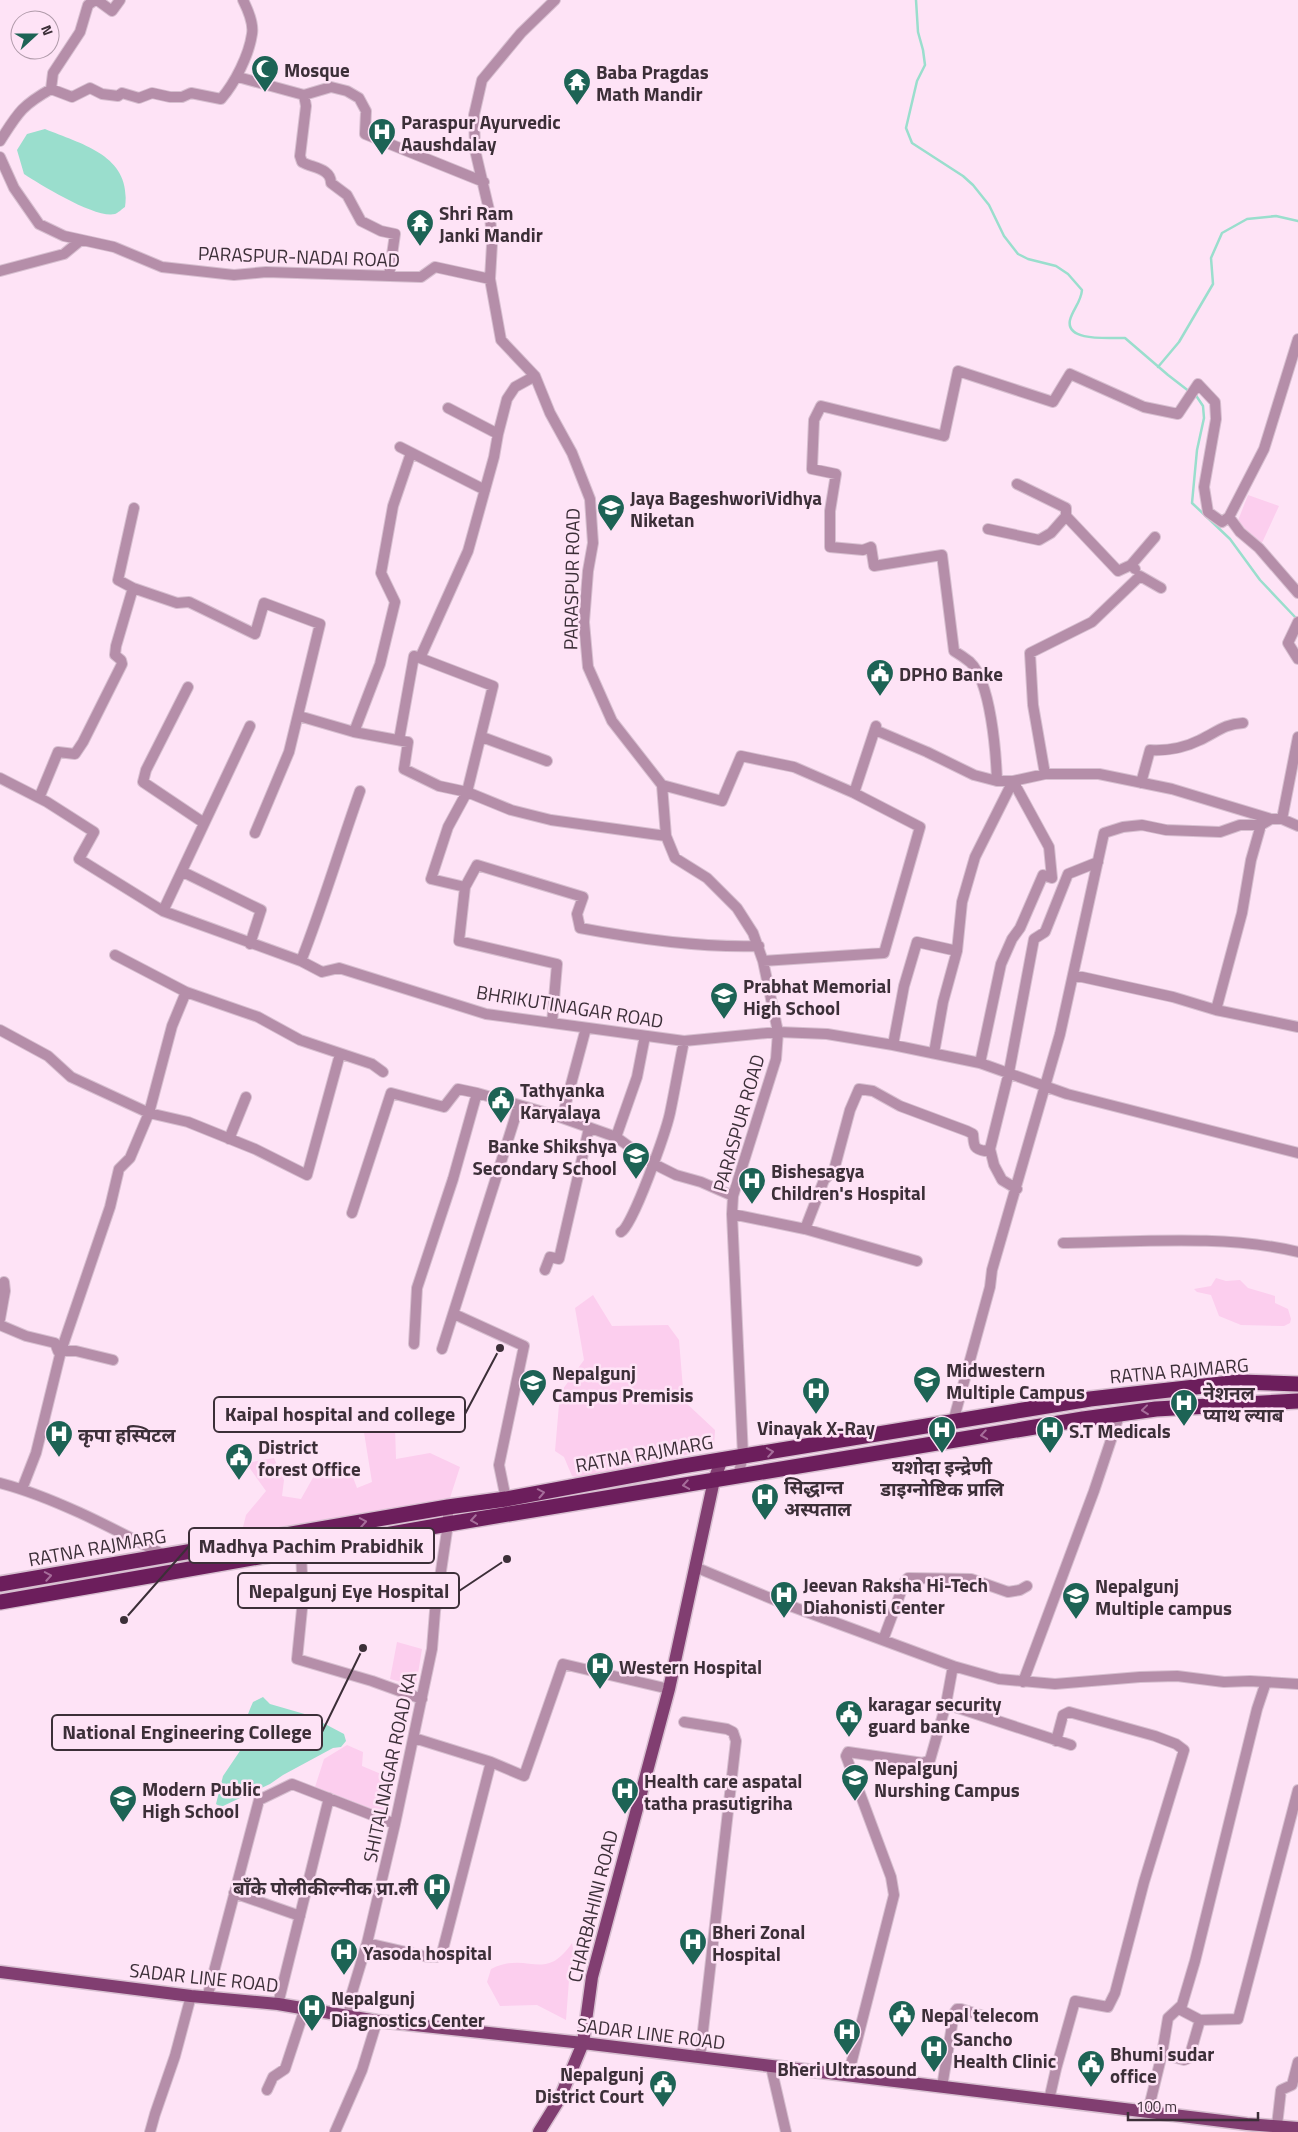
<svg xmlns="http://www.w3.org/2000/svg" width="1298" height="2132" viewBox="0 0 1298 2132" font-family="'Titillium Web','Noto Sans Devanagari',sans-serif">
	<rect width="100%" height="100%" fill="#fee3f6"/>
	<path fill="#fcceee" d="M1248,495L1279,506L1261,545L1237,523Z
		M1216,1278L1226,1281L1240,1280L1248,1288L1275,1296V1303L1288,1309L1291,1319L1290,1323L1284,1326L1241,1325L1219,1316L1211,1295L1197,1292L1194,1289L1211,1286Z
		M593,1295L612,1326L668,1325L679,1340L684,1401L715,1430L714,1448L585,1480L572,1476L564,1457L555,1451L560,1393L584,1360L575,1308Z
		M362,1420L395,1427L396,1459L430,1453L460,1467L448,1504L241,1535L246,1515L266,1491L246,1463L274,1458L284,1480L282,1496L301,1499L315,1474L351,1472L357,1488L372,1482Z
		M397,1642L422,1649L416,1686L390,1679Z
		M347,1745L363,1752L362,1766L393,1779L385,1814L315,1787L324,1759Z
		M572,1943L575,1958L570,1967L566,2020L537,2005L500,2006L487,1982L491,1969C529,1950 544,1984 572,1943Z"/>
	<path fill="#9adecd" d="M45,129C84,145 132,156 125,207C122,209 118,213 115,214C96,219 41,185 24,174L17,150L27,134Z
		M263,1697L270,1704L308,1715L344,1734L346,1741L341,1747L333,1748L283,1775L270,1784L221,1807L216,1804L223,1776L246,1742C242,1727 247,1716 253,1702Z"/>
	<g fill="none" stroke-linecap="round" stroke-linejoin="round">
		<path stroke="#9adecd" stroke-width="2.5" d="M916,0L918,32L923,50L925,65L917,81L906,128L912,143L963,176L973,185L989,205L1004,236L1018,254L1028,259L1056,266L1068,274L1082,290C1081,302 1073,309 1070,320C1065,343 1113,337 1125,338L1168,375L1190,392
			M1158,367L1179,342L1213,284L1211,258L1222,233L1247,219L1276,216L1298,221
			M1195,394L1203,406L1204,418L1197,450L1192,503L1230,539L1260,580L1295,617"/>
		<defs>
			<path id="minor" d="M97,0L112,11L120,0
				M555,0L521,33L482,80L474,115L475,150L490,214L492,244L490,279L501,340L535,376L550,413L572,453L590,499L593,543L588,571L584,622L588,667L612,721L662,785L666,836L675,858L707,878L737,908L753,933L763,961L778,1032L776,1059L733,1196L732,1214L743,1456L738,1476
				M238,77L304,95L331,87L347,91L359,98L366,111L365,134L484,182
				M51,89L53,73L80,32L88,5L95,0
				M304,95L306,106L300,156L302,162C312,168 331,168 331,183L347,195L361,221L381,231L395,234L389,276
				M0,141C18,113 21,106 51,89L72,97L90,88L102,94L118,96L122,93L139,98L152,93L170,97H182L191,93L221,99C235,83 249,55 252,34C254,23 248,10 243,0
				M0,157L14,188L39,224L64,236L114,247L162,267L234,275L266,272L421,277L435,267L490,279
				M0,271L64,254L81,240
				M1298,339L1264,449L1229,517L1240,532L1259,548L1298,593
				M448,408L498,434
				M400,447L485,490
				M411,453L393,506L381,573L395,602L380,664L354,732L408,742L404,769L439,786L467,792L493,686L420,658L468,551L494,457L498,434L507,399L515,387L535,376
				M1017,484L1066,508V516
				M988,529L1039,540L1051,533L1066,516L1118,571L1131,565
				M1135,569L1131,565L1155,537
				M133,588L177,603L189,602L255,634L264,603L320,624L289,752L255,833
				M1298,622L1288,643L1298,659
				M188,687L146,770L143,782L204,823
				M299,716L354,732
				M875,730L927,752L974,775L997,781H1013L1045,774H1099L1172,789L1271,819H1282L1298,826
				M482,737L547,761
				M399,740L414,656L420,658
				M1045,774L1033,705L1030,653L1092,622L1140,576L1161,588
				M0,778L47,802L94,832L79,859L163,911L301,961L322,972L339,968L486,1014L684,1041L778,1032L827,1034L893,1045L980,1063L1067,1094L1298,1153
				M997,781C996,753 991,682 970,662C965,658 959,654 954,651L942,555L874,566L871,547L863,550L830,547V511L836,474L812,469L814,420L821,406L944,436L958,371L1053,402L1070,374L1144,407L1178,414L1198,384L1215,402L1216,419L1204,487L1208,512L1222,522L1229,517
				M1141,783L1150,750C1168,751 1184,748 1200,740C1217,732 1224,724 1243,723
				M662,785L722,801L741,756L794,767L854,793
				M39,798L58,752L75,754L83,742L122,664L121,660L115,655L116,646L133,588L118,580L134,508
				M1282,819L1298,737
				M1261,825L1251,860L1242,913L1216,1010L1298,1027
				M666,836L551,820L511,810L467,792L448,827L431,879L465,887L477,865L583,897L577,914L580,928C638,939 699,948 759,946
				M183,872L261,910L250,944
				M465,887L459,941L557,964L552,1023
				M163,911L250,726
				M115,955L186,992
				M301,961C323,905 340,847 360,791
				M763,961L884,953L920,827L854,793L876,726
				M1073,975L1173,997L1216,1010
				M0,1030L48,1056L71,1077L149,1113L188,1122L255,1149L307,1175L340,1054
				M893,1045L904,986L917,942L957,951
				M934,1053L943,1002L957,951L962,902L975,857L1013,781L1049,847L1052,878L1043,875L1020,928L1012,939L1001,964L980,1063
				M562,1118L586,1028
				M616,1137L637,1077L645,1036
				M229,1139L246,1097
				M1017,1189L1002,1180L994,1165L990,1149L1009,1072L1034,939L1045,932L1068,874L1098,862
				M352,1213L391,1093L444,1107L458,1089L477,1093
				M732,1214L805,1229L917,1261
				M805,1229L824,1180L834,1170L850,1110L859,1089L873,1091L900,1106L967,1131L973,1134C974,1145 973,1149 985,1151L990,1149
				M621,1232C633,1226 666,1131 670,1113C675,1089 679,1065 684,1041
				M1063,1243C1138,1242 1225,1234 1298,1252
				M545,1270L550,1257L559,1259L589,1128
				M454,1314L524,1346L499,1465L506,1499
				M0,1319L5,1291L4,1282
				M0,1325L26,1336L55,1343L58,1351H76L113,1360
				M414,1344L417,1288L453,1179L477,1093L554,1115L616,1137L652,1163L676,1175L701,1182L733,1196
				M442,1349L519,1105
				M953,1422L990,1287L992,1270L1060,1034L1104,833L1123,827L1142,825L1166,830L1220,832L1240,825H1261L1271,819
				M0,1483C54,1497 114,1529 164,1555
				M22,1489L36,1453L61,1351L110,1207L119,1169L130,1158L149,1113L172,1026L186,992L258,1017L300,1040L372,1064L383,1072
				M301,1551L303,1599L297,1659L372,1681L422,1699
				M695,1567L777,1601L953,1666L946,1704L930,1760L923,1763L848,1752L846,1756L891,1877L894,1895L848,2076
				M883,1640L905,1581L908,1578L971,1579L1008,1592L1020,1590L1027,1586
				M953,1666L999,1679L1055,1684L1140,1677L1177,1676L1224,1682L1250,1681L1298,1684
				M1023,1682L1094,1491L1120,1413
				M946,1704L1071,1745
				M684,1722L727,1729L733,1732L736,1741L700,2057
				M491,1762L524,1776L563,1664L669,1689
				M234,1893L300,1916
				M367,1943L428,1957H436L442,1953L491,1762L414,1738
				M207,1998L259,1800L292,1784L395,1824
				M278,2004L329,1798
				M1179,2009L1200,2020
				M349,2015L351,1996L367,1943L395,1824L432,1649L435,1611L448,1524V1507
				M1162,2054L1184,2060L1189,2058L1200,2020L1238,2019L1298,1790
				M771,2067L786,2132
				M942,2087L954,2013L957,2009H961L983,2016
				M267,2090L273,2077L285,2069L305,2008
				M1049,2100L1056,2069L1075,2001L1108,2007L1115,1993L1144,1882L1184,1750L1176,1744L1155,1736L1069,1712L1063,1715L1056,1741
				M1148,2111L1162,2054L1168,2018L1182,2005L1195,1961L1257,1709L1266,1682
				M1277,2125L1281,2090L1292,2085L1298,2062
				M150,2132L155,2114L175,2056L191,1996
				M335,2132L362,2070L377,2021"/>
			<path id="major" d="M0,1972L191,1996L278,2004L377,2021L583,2043L1247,2124L1298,2128
				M539,2132L560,2098L583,2043L592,1977L669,1689L714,1480L722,1459"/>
			<path id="highway" d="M0,1584L448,1507L506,1499L683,1466L1090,1399L1239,1382L1298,1384
				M0,1602L448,1524L1083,1419L1156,1409L1298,1401"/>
		</defs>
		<use href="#minor" stroke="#d7bfd0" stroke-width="12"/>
		<use href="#major" stroke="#d7bfd0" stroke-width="15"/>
		<use href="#highway" stroke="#d7bfd0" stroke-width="18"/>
		<use href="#minor" stroke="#b58ea9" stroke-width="10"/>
		<use href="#major" stroke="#813e71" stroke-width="12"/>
		<use href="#highway" stroke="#6c1e5c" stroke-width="15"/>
	</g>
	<defs><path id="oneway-chevron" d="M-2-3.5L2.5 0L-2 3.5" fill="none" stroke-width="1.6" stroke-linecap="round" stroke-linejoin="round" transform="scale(1.25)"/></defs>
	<g stroke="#a66d9a">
		<use href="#oneway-chevron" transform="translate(1145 1410) rotate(174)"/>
		<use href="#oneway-chevron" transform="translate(984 1435) rotate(171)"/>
		<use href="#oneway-chevron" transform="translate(770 1452) rotate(-9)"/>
		<use href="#oneway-chevron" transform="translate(686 1485) rotate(171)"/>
		<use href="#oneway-chevron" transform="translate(541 1493) rotate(-11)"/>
		<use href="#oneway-chevron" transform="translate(474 1520) rotate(171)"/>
		<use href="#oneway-chevron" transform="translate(363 1522) rotate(-10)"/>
		<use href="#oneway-chevron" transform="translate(48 1576) rotate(-10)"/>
	</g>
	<defs>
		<symbol id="mosque-pin" viewBox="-11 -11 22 30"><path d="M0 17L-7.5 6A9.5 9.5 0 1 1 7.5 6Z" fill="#1d6355" stroke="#fee3f6"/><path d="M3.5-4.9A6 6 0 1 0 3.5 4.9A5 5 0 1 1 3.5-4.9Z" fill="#fff"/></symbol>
		<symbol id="temple-pin" viewBox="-11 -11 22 30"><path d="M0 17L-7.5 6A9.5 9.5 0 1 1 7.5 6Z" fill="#1d6355" stroke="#fee3f6"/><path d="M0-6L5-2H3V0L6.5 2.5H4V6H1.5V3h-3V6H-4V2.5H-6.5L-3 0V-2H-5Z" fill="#fff"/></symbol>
		<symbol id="hospital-pin" viewBox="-11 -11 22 30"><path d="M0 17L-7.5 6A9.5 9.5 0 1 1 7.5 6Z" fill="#1d6355" stroke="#fee3f6"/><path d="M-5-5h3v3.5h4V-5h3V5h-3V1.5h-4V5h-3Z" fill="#fff"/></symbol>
		<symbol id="school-pin" viewBox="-11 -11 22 30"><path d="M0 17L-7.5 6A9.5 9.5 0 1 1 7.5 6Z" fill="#1d6355" stroke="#fee3f6"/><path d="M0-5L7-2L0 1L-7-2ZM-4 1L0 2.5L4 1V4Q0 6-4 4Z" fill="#fff"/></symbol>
		<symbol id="civic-pin" viewBox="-11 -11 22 30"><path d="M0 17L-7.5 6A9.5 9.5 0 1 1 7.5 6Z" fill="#1d6355" stroke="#fee3f6"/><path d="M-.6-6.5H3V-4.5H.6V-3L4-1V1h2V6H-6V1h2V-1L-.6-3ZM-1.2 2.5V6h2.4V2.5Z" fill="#fff"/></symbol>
		<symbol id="university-pin" viewBox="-11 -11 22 30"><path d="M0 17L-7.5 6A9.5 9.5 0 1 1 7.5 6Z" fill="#1d6355" stroke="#fee3f6"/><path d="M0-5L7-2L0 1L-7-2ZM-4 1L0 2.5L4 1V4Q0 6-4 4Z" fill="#fff"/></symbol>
	</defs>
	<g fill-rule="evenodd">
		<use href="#mosque-pin" x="249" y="53" width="32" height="43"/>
		<use href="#temple-pin" x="561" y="66" width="32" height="43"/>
		<use href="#hospital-pin" x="366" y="116" width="32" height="43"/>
		<use href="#temple-pin" x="404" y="207" width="32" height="43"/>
		<use href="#school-pin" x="595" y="492" width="32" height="43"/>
		<use href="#civic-pin" x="864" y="657" width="32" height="43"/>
		<use href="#school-pin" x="708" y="980" width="32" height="43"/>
		<use href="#civic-pin" x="485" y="1084" width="32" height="43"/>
		<use href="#school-pin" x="620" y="1140" width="32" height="43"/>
		<use href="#hospital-pin" x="736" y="1165" width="32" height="43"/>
		<use href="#university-pin" x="911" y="1364" width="32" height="43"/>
		<use href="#university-pin" x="517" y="1367" width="32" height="43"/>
		<use href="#hospital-pin" x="800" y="1375" width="32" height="43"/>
		<use href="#hospital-pin" x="1168" y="1387" width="32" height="43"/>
		<use href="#hospital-pin" x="926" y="1414" width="32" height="43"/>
		<use href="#hospital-pin" x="1034" y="1414" width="32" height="43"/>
		<use href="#hospital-pin" x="43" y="1418" width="32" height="43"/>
		<use href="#civic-pin" x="223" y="1441" width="32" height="43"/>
		<use href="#hospital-pin" x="749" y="1481" width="32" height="43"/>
		<use href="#hospital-pin" x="768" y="1579" width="32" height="43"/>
		<use href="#university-pin" x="1060" y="1580" width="32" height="43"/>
		<use href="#hospital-pin" x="584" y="1650" width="32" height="43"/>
		<use href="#civic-pin" x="833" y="1698" width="32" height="43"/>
		<use href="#university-pin" x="839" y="1762" width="32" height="43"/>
		<use href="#hospital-pin" x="609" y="1775" width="32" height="43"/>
		<use href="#school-pin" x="107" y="1783" width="32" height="43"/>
		<use href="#hospital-pin" x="421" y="1871" width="32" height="43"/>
		<use href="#hospital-pin" x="677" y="1926" width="32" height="43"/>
		<use href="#hospital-pin" x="328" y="1936" width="32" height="43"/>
		<use href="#hospital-pin" x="296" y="1992" width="32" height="43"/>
		<use href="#civic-pin" x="886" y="1998" width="32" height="43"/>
		<use href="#hospital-pin" x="831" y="2016" width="32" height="43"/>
		<use href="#hospital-pin" x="918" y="2033" width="32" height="43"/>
		<use href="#civic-pin" x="1075" y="2048" width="32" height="43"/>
		<use href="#civic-pin" x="647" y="2068" width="32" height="43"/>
	</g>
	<g text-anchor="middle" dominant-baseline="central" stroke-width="5" stroke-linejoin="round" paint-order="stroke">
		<g font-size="19" font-weight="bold" fill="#3c2f38" stroke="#fee3f6" text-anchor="start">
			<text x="284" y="69">Mosque</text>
			<text x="596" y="71">Baba Pragdas<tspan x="596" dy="22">Math Mandir</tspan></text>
			<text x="401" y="121">Paraspur Ayurvedic<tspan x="401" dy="22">Aaushdalay</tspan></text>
			<text x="439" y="212">Shri Ram<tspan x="439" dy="22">Janki Mandir</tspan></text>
			<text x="630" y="497">Jaya BageshworiVidhya<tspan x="630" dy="22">Niketan</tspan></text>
			<text x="899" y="673">DPHO Banke</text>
			<text x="743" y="985">Prabhat Memorial<tspan x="743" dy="22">High School</tspan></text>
			<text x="520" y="1089">Tathyanka<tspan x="520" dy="22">Karyalaya</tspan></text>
			<text x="617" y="1145" text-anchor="end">Banke Shikshya<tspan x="617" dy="22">Secondary School</tspan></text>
			<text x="771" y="1170">Bishesagya<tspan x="771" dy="22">Children's Hospital</tspan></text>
			<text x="946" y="1369">Midwestern<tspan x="946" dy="22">Multiple Campus</tspan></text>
			<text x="552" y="1372">Nepalgunj<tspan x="552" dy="22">Campus Premisis</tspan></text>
			<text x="1203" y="1392">नेशनल<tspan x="1203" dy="22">प्याथ ल्याब</tspan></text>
			<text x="816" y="1427" text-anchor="middle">Vinayak X-Ray</text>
			<text x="1069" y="1430">S.T Medicals</text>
			<text x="78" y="1434">कृपा हस्पिटल</text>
			<text x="258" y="1446">District<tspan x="258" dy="22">forest Office</tspan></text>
			<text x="942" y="1466" text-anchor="middle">यशोदा इन्द्रेणी<tspan x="942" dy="22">डाइग्नोष्टिक प्रालि</tspan></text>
			<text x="784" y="1486">सिद्धान्त<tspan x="784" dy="22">अस्पताल</tspan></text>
			<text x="803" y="1584">Jeevan Raksha Hi-Tech<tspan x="803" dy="22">Diahonisti Center</tspan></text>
			<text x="1095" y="1585">Nepalgunj<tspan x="1095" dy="22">Multiple campus</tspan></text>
			<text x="619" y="1666">Western Hospital</text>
			<text x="868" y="1703">karagar security<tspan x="868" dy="22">guard banke</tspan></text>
			<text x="874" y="1767">Nepalgunj<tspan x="874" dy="22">Nurshing Campus</tspan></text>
			<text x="644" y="1780">Health care aspatal<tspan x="644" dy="22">tatha prasutigriha</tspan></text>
			<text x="142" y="1788">Modern Public<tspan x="142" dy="22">High School</tspan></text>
			<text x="418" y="1887" text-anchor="end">बाँके पोलीकील्नीक प्रा.ली</text>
			<text x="712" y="1931">Bheri Zonal<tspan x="712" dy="22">Hospital</tspan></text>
			<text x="363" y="1952">Yasoda hospital</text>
			<text x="331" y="1997">Nepalgunj<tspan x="331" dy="22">Diagnostics Center</tspan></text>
			<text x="921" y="2014">Nepal telecom</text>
			<text x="953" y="2038">Sancho<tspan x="953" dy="22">Health Clinic</tspan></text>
			<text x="1110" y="2053">Bhumi sudar<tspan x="1110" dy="22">office</tspan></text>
			<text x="847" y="2068" text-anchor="middle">Bheri Ultrasound</text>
			<text x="644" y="2073" text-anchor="end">Nepalgunj<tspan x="644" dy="22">District Court</tspan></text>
		</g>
		<g font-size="19" fill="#3c2f38" stroke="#fee3f6">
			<text transform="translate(299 256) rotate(2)">PARASPUR-NADAI ROAD</text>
			<text transform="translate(571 579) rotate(-89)">PARASPUR ROAD</text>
			<text transform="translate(570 1006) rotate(9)">BHRIKUTINAGAR ROAD</text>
			<text transform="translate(738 1123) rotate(-74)">PARASPUR ROAD</text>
			<text transform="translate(1179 1370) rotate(-5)">RATNA RAJMARG</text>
			<text transform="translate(644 1453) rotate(-10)">RATNA RAJMARG</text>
			<text transform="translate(97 1547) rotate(-10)">RATNA RAJMARG</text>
			<text transform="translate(389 1767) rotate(-78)">SHITALNAGAR ROAD KA</text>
			<text transform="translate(592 1906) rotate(-76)">CHARBAHINI ROAD</text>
			<text transform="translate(204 1977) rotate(6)">SADAR LINE ROAD</text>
			<text transform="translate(651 2033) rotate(7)">SADAR LINE ROAD</text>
		</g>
	</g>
	<path fill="none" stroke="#3c2f38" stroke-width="2" d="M500 1348L465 1414M124 1620L189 1546M507 1559L459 1591M363 1648L322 1732"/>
	<g fill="#3c2f38" stroke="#fee3f6" stroke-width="2">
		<circle cx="500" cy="1348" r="5"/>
		<circle cx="124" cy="1620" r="5"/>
		<circle cx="507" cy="1559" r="5"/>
		<circle cx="363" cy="1648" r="5"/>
	</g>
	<g fill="#fee3f6" stroke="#3c2f38" stroke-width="2">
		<rect x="214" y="1397" width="251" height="35" rx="5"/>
		<rect x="189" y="1528" width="245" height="35" rx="5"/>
		<rect x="238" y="1573" width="221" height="35" rx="5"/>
		<rect x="52" y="1715" width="270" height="35" rx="5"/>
	</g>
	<g font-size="20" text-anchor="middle" font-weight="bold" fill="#3c2f38">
		<text x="340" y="1421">Kaipal hospital and college</text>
		<text x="311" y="1553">Madhya Pachim Prabidhik</text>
		<text x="349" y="1598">Nepalgunj Eye Hospital</text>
		<text x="187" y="1739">National Engineering College</text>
	</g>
	<g transform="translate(35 35) rotate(69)"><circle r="24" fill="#fee3f6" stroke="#b09baa"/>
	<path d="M0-4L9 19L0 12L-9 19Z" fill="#1d6355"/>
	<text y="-8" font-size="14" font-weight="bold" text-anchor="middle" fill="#3c2f38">N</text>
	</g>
	<path d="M1128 2112v8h130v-8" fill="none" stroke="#3c2f38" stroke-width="2.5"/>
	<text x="1136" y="2112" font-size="15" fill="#3c2f38" stroke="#fee3f6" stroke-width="4" paint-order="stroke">100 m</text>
</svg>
